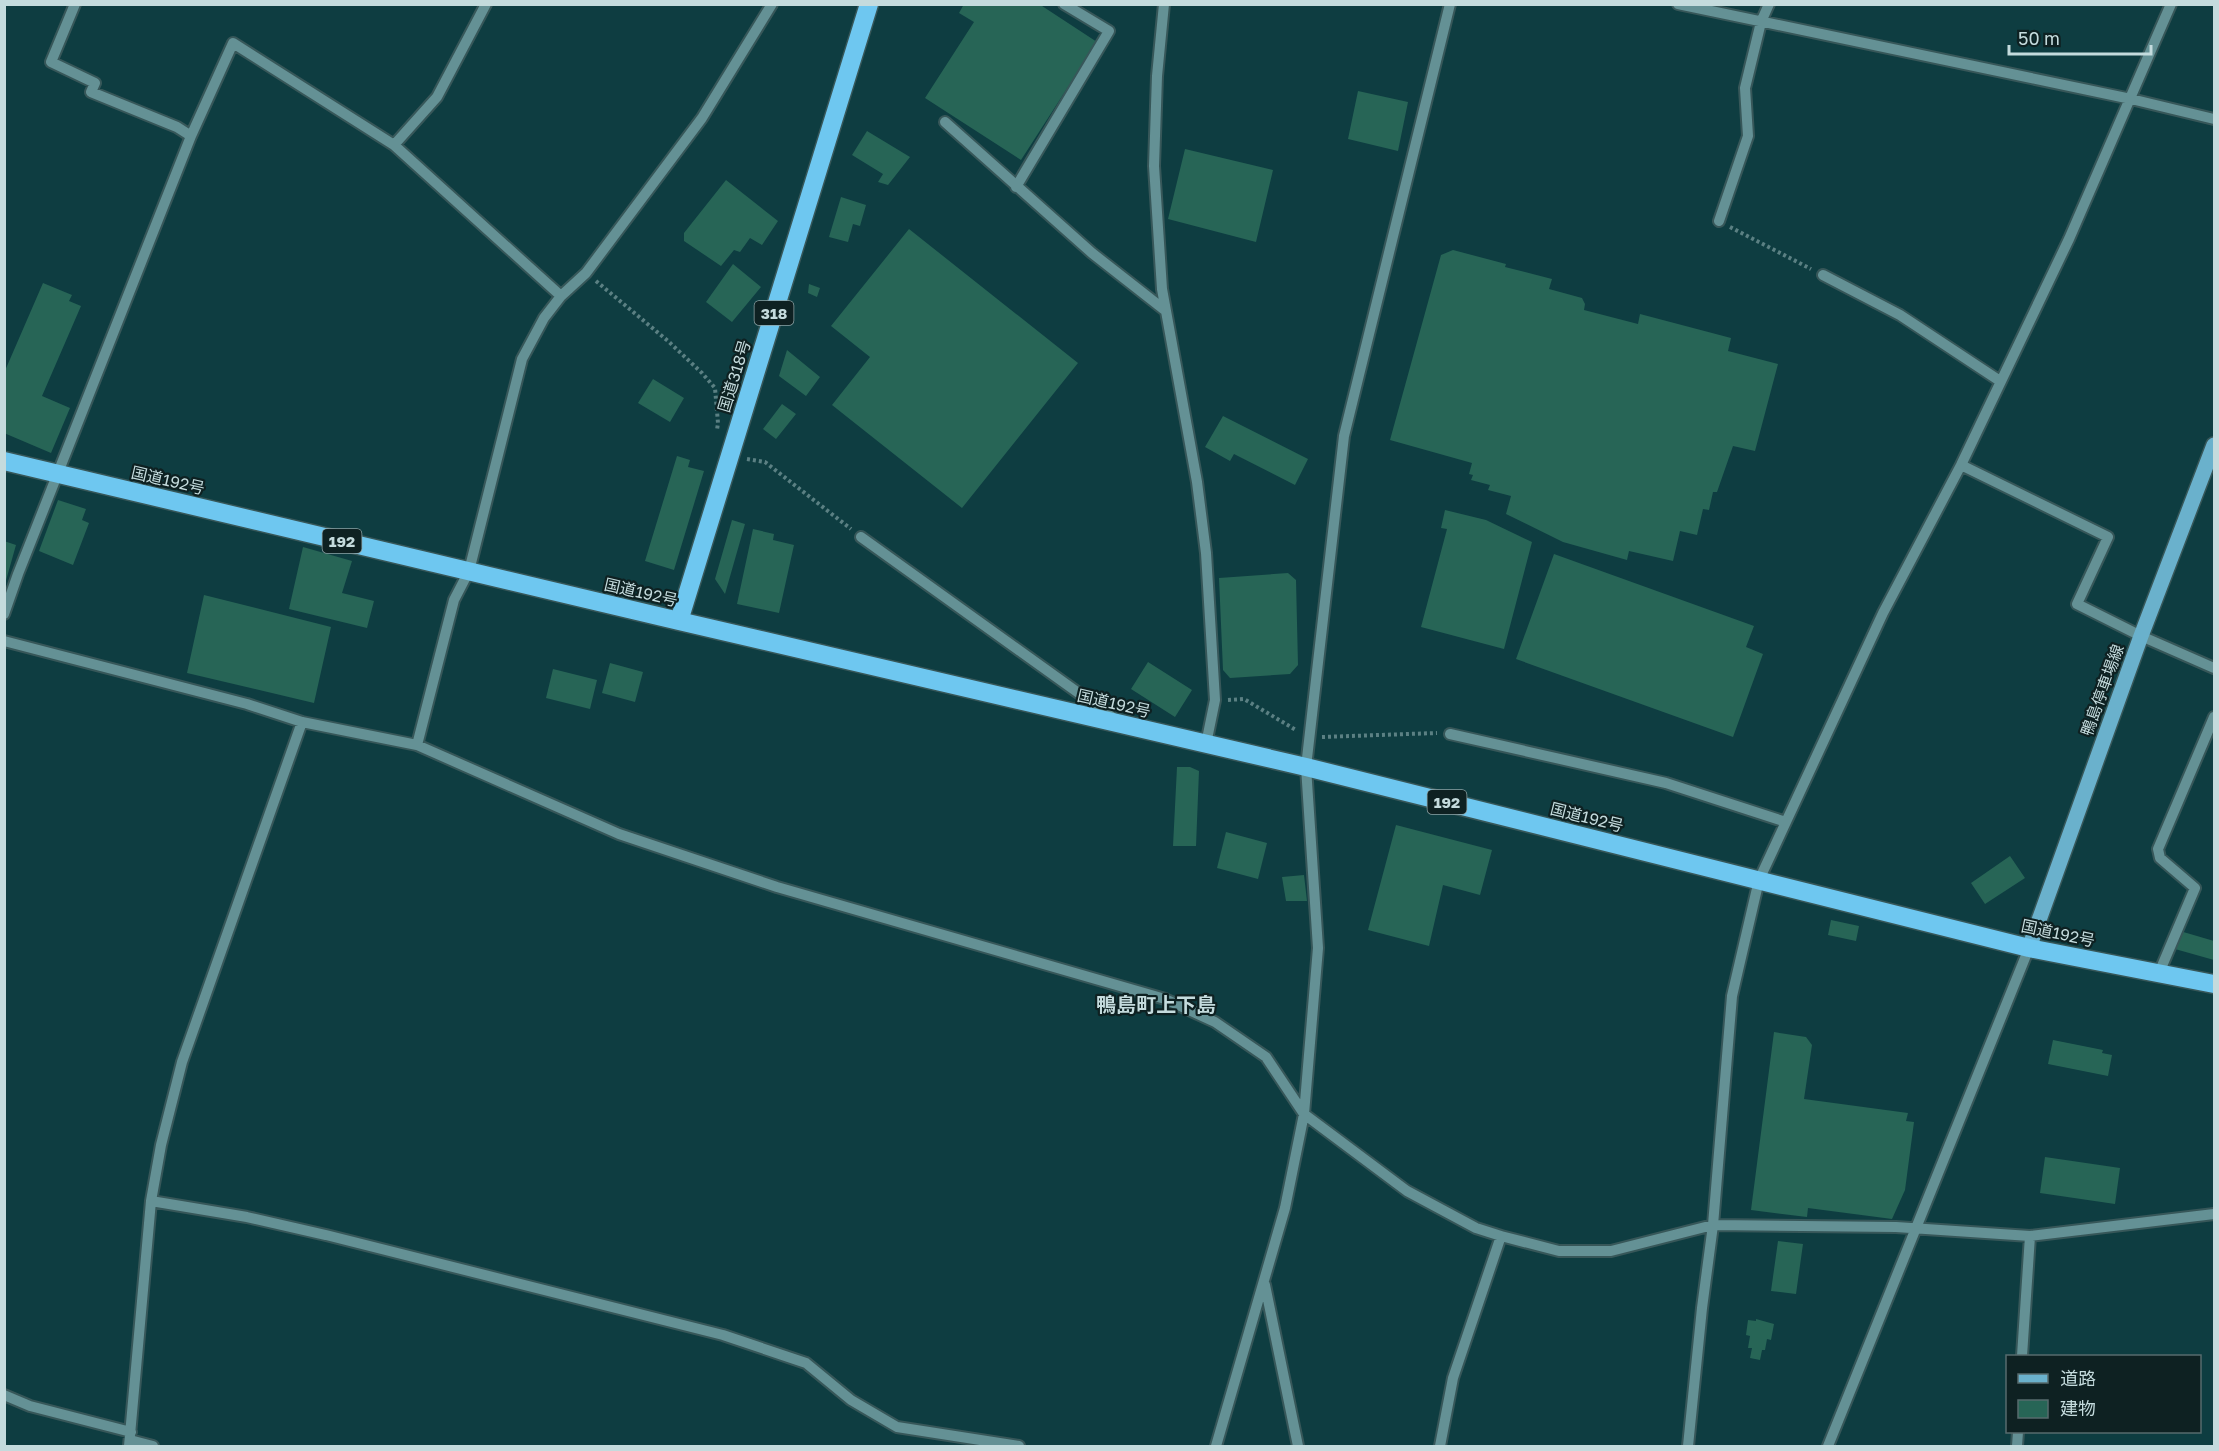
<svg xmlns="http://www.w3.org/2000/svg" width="2219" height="1451" viewBox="0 0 2219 1451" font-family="'Golos Text','Noto Sans JP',sans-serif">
	<rect width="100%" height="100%" fill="#0e3d41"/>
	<path fill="#276556" d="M964,4H1039L1097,42L1021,160L925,98L974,22L959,13Z
		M1358,91L1408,102L1398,151L1348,139Z
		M867,131L910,157L888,185L878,182L883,174L852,155Z
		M1185,149L1273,170L1256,242L1168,219Z
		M726,180L778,221L762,245L750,238L740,252L734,250L721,266L684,241V233Z
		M841,197L866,205L860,226L853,224L848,242L829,237Z
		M909,229L1078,363L962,508L832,405L870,357L831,326Z
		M1453,250L1506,264L1505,267L1552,279L1549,289L1582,298L1585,304L1584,310L1638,324L1640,314L1731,338L1728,351L1778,364L1755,451L1733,446L1717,492H1713L1709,510L1703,509L1697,535L1680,531L1673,561L1629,551L1627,560L1563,542L1506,514L1511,496L1488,490L1490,485L1471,480L1473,475L1469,474L1472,463L1390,440L1441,255Z
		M733,264L761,287L732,322L706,302Z
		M43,283L72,295L69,301L81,306L42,396L70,408L51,453L4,433V373Z
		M809,284L820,288L817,297L808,293Z
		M787,350L820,377L806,396L779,376Z
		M653,379L684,398L670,422L638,403Z
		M782,404L796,414L776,439L763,429Z
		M1223,416L1308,459L1295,485L1234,454L1230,461L1205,447Z
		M677,456L690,460L688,467L704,471L674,570L645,561Z
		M58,500L86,509L82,520L89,523L73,565L39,551Z
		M1445,510L1486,520L1532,542L1504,649L1421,627L1447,529L1441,528Z
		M732,520L745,524L725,594L715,579Z
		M753,529L774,534L773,540L794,545L779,613L737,604Z
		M4,541L16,545L5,584H4Z
		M303,547L352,561L342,593L374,601L367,628L289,609Z
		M1554,554L1754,626L1746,647L1763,654L1733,737L1516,659Z
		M1288,573L1296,580L1298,665L1290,674L1230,678L1223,670L1219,578Z
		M204,595L331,627L314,703L187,673Z
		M1148,662L1192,690L1175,717L1131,689Z
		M610,663L643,672L635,702L602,693Z
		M553,669L597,680L590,709L546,698Z
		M1177,767H1190L1199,771L1196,846H1173Z
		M1396,825L1492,850L1480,895L1443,885L1429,946L1368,930Z
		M1226,832L1267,843L1258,879L1217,868Z
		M2010,856L2025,878L1985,904L1971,883Z
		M1304,875L1307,901H1286L1282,877Z
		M1831,920L1859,926L1856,941L1828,935Z
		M2180,931L2214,941V960L2175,949Z
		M1774,1032L1806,1037L1812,1045L1804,1099L1908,1113L1906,1121L1914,1122L1905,1190L1892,1219L1808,1208L1807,1217L1751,1210Z
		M2053,1040L2103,1050L2102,1053L2112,1055L2108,1076L2048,1064Z
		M2045,1157L2120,1168L2115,1204L2040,1193Z
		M1778,1241L1803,1244L1796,1294L1771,1291Z
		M1756,1319L1774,1324L1771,1340L1767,1339L1765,1350H1762L1760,1360L1750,1358L1752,1348H1748L1750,1336L1746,1335L1748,1320L1756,1321Z"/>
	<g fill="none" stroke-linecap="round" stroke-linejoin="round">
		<defs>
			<path id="minor" d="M75,4L51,62L95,83L91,92L177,127L191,136
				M1164,4L1157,76L1154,166L1162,289L1197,482L1206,553L1215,700L1206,744
				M1678,4L2131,99L2214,119
				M945,122L1092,253L1166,311
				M394,145L437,97L486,4
				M1016,187L1109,31L1064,4
				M1719,221L1748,136L1745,88L1761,22L1769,4
				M1823,275L1900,315L2000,381
				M1961,465L2108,537L2077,604L2141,636L2214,668
				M861,537L1112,717
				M4,614L18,574L191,136L233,43L394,145L561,296
				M4,641L247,704L302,722L417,745L619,834L777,887L1165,999L1215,1022L1266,1057L1304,1114L1407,1191L1476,1228L1501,1236L1559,1251H1611L1713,1225L1896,1227L2030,1236L2214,1214
				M1450,734L1666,783L1786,822
				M417,745L454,600L469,571L522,359L544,318L561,296L586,273L702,118L772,4
				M2159,973L2195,888L2160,858L2158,849L2214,717
				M151,1201L247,1217L326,1235L723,1335L806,1363L851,1400L897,1427L1019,1446
				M1265,1285L1298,1446
				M2022,1356L2030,1236
				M4,1395L30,1406L131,1432
				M130,1440L153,1446
				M129,1446L151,1201L161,1145L182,1062L302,722
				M1216,1446L1285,1208L1304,1114L1318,948L1306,767L1344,436L1450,4
				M1440,1446L1453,1378L1501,1236
				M1688,1446L1702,1308L1713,1225L1732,996L1759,880L1883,613L1961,465L2069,239L2171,4
				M1828,1446L2029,948
				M2017,1446L2018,1432"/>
			<path id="major" d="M2029,948L2141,636L2214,445"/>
			<path id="highway" d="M4,461L679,621L1306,767L2029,948L2214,984
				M679,621L869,4"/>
		</defs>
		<use href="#minor" stroke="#375759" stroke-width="14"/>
		<use href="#major" stroke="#375759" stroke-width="18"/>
		<use href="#highway" stroke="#375759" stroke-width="21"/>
		<path stroke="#5b8083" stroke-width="4" stroke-dasharray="3 3" stroke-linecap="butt" d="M1730,227L1811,269
			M596,281L668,341L702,373L715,388L718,423L717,430
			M747,459L765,462L851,529
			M1228,700L1244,699L1296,730
			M1322,737L1437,733"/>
		<use href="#minor" stroke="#649195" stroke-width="10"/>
		<use href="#major" stroke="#6ab1cc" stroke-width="15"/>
		<use href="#highway" stroke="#6ec7f0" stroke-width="18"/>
	</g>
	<g text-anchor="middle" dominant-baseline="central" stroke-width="4.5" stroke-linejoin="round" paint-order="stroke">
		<g fill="#0e2122" stroke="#8da3a5" stroke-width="1.5">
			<rect x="754.5" y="301" width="39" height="24" rx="4.5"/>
			<rect x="322.5" y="529" width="39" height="24" rx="4.5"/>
			<rect x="1427.5" y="790" width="39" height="24" rx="4.5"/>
		</g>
		<g font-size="15" font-weight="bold" fill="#c4dbdd">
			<text x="774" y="313">318</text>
			<text x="342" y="541">192</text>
			<text x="1447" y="802">192</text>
		</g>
		<g font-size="16" fill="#c4dbdd" stroke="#0e2122">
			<text transform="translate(734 376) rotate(-73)">国道318号</text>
			<text transform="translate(168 480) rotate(13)">国道192号</text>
			<text transform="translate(641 592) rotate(13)">国道192号</text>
			<text transform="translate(2102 690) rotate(-70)">鴨島停車場線</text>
			<text transform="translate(1114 703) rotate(13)">国道192号</text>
			<text transform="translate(1587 817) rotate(14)">国道192号</text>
			<text transform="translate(2058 933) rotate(12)">国道192号</text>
		</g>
		<g font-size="20" font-weight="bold" fill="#c4dbdd" stroke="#0e2122">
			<text x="1156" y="1004">鴨島町上下島</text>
		</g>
	</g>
	<rect width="2219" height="1451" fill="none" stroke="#c4dbdd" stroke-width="12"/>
	<rect x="2006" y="1355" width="195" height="78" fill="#0e2122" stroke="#576b6d" stroke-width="1.5"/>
	<rect x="2018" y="1374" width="30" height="9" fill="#6ab1cc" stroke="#576b6d" stroke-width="1.5"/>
	<text x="2060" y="1385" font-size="18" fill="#c4dbdd">道路</text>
	<rect x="2018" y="1400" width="30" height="18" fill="#276556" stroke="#576b6d" stroke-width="1.5"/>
	<text x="2060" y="1415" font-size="18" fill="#c4dbdd">建物</text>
	<path d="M2009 45v9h142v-9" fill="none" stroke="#c4dbdd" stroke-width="3"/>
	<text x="2018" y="45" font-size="18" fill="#c4dbdd" stroke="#0e2122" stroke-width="4.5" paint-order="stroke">50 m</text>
</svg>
